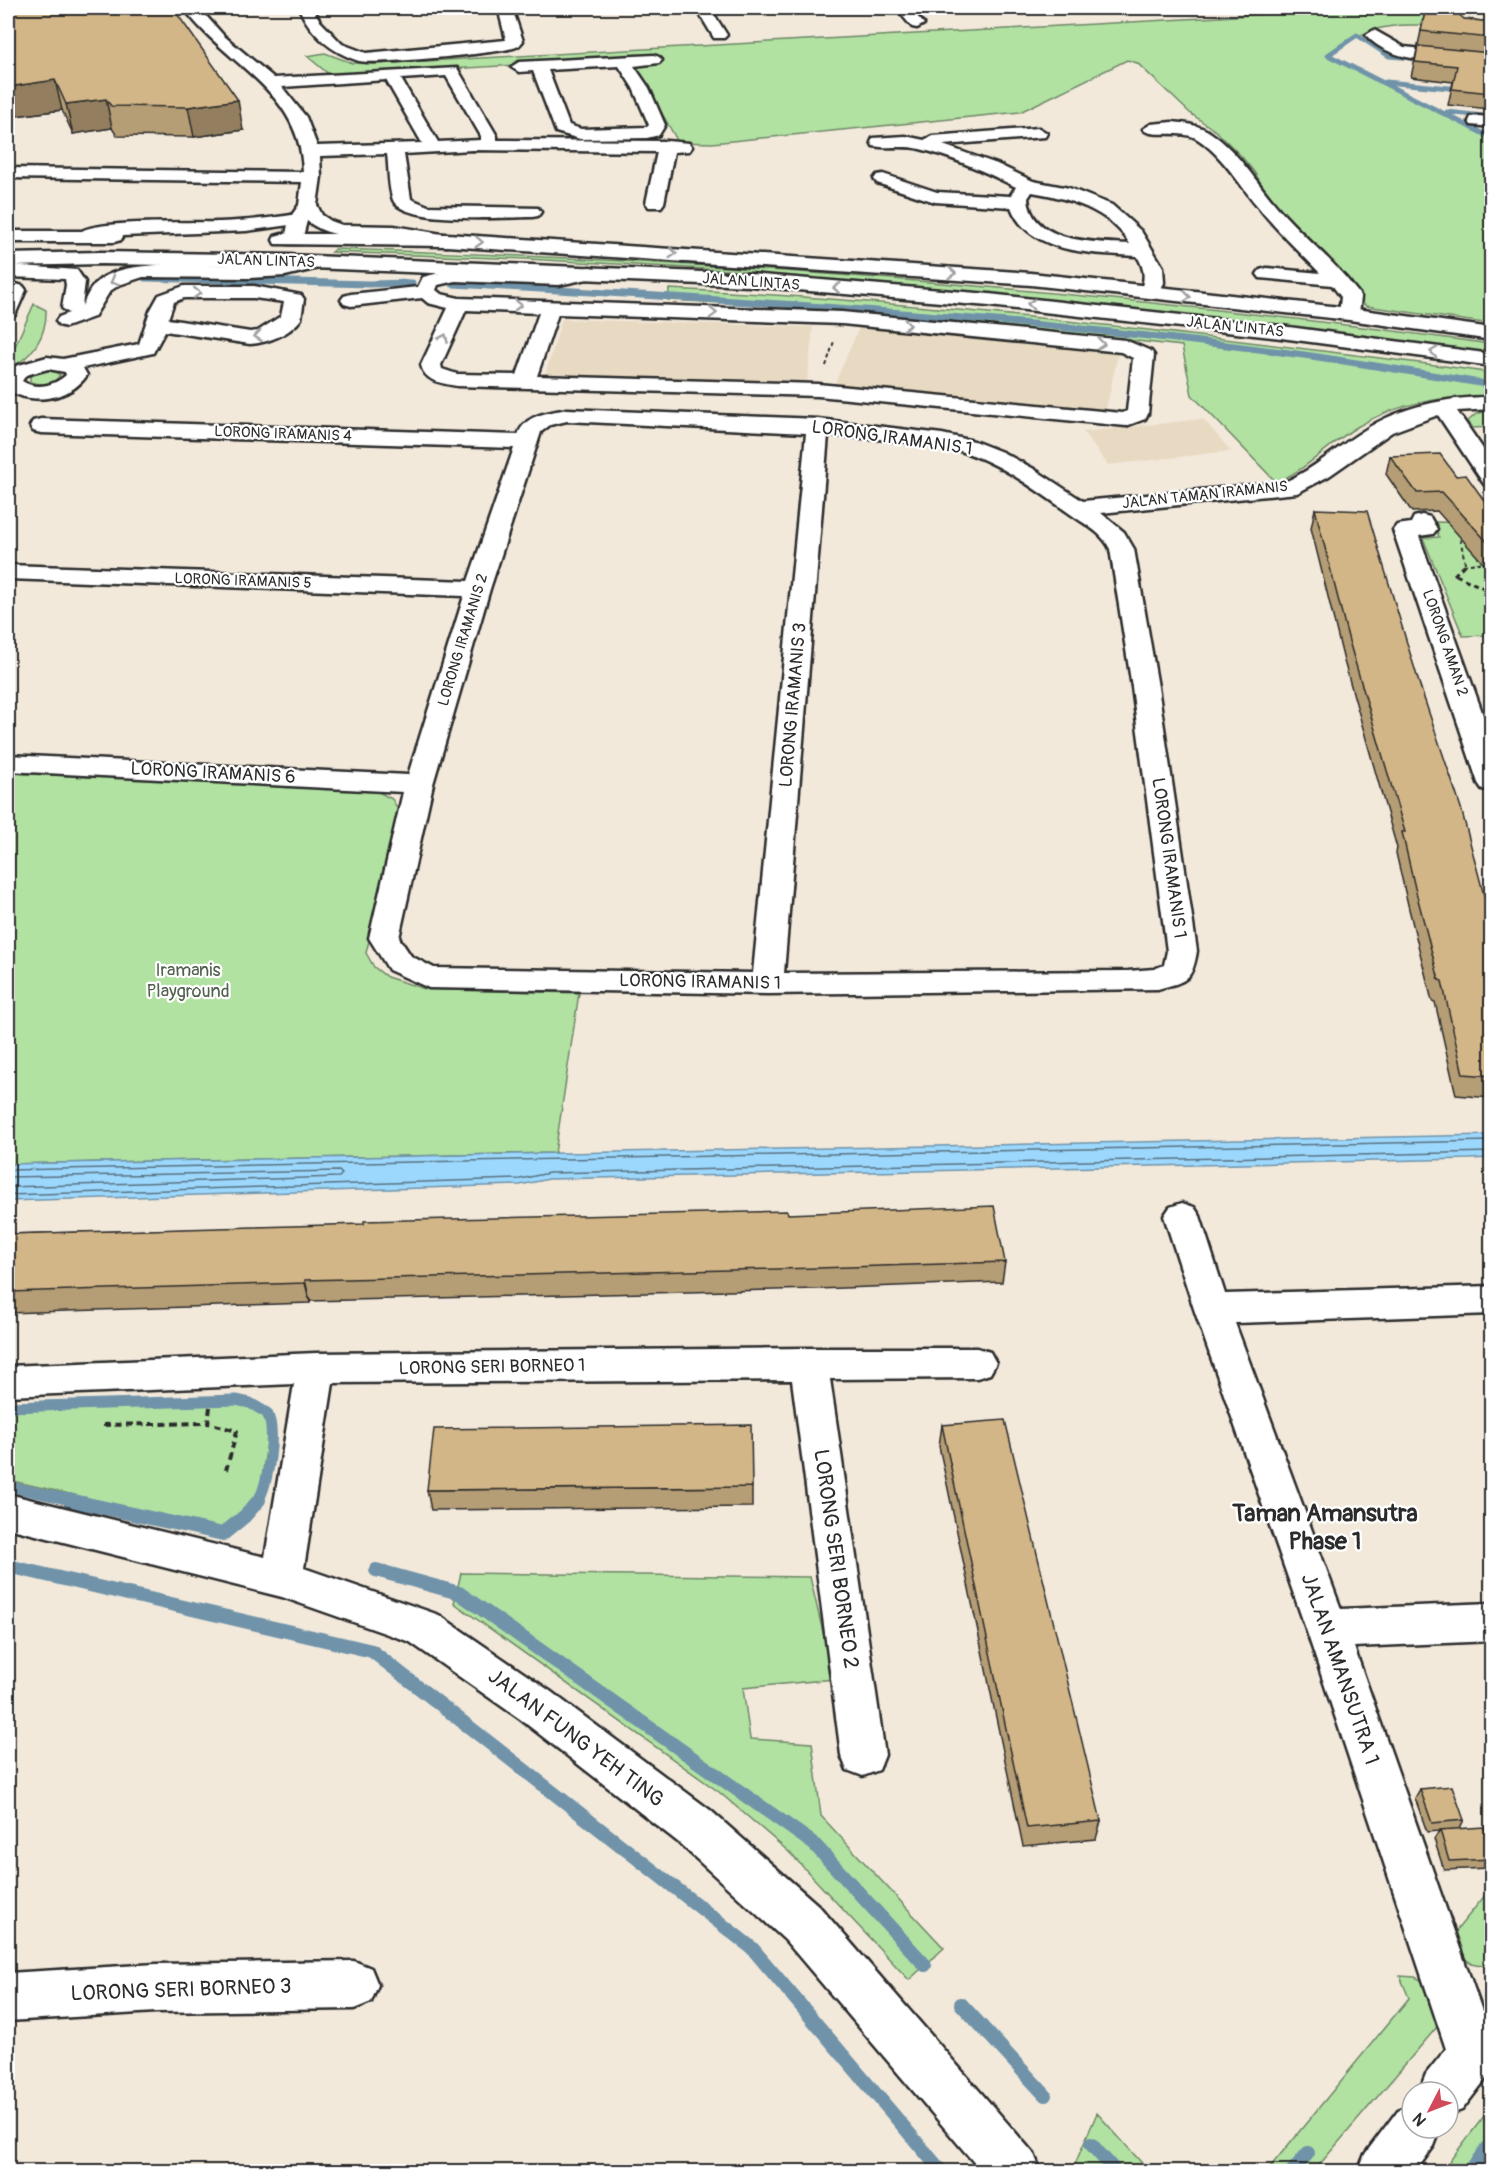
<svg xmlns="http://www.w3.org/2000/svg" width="1499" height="2179" viewBox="0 0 1499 2179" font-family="Pangolin,sans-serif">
	<rect width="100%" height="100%" fill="#f2e9db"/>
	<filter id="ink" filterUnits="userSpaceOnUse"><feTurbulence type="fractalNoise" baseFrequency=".0167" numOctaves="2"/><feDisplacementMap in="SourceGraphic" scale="12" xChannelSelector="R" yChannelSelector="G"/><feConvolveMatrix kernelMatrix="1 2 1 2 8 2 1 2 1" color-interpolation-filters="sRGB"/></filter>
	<g filter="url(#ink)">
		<path fill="#e8dac2" d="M562,319L813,327L807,384L545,375Z
			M859,328L1118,354L1105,414L834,385Z
			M1203,419L1231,451L1108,465L1083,432Z"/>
		<path fill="#b1e2a2" stroke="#6e8666" stroke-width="1.5" d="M1361,8H1491V11L1425,15L1420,25C1378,24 1362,31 1329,55L1491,138V324L1366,306L1360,301L1361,293L1271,200L1254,172L1242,157L1217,132L1190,113L1137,63L1127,60L1020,112L712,143L678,142L636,67L658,63L661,59L650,57L331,76L307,56L325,53L352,63L374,64L1203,18Z
			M335,249C721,260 1108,291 1491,344V353L1158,313L815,281L742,271L527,259L331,252Z
			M669,289C928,301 1187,334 1444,366L1491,373V396C1444,396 1398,402 1357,427C1329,444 1307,470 1276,482L1192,395L1182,346L853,310L668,300Z
			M34,304L46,310C47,336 32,358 8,369V362Z
			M39,371H53L60,375C54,385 41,385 30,382V376Z
			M1491,410V427L1473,428L1468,421L1476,414Z
			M1433,522L1491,523V635L1463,636L1423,538L1439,537Z
			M8,773L373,789L392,799L400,813L366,953L374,967L387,977L425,989L579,993L555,1153L8,1164Z
			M236,1404L253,1407L264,1416L269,1428L260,1492L236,1522L224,1529L8,1480V1409Z
			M461,1573L810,1577L834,1679L743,1688L750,1739L812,1743L821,1816L944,1948L909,1980L789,1852L719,1792L454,1603Z
			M1491,1888V1964C1464,1968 1459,1955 1456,1931Z
			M1400,1976L1415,1977L1429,1984L1443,2020L1314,2171L1266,2172L1409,1998Z
			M1491,2107V2171H1442Z
			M1097,2113L1149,2171H1072Z"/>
		<path fill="#9cd8fd" stroke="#6f93a9" stroke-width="1.5" d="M1492,1135L1491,1158L1469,1159L549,1179L520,1185L8,1201V1164Z"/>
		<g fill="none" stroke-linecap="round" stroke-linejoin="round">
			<path stroke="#58707f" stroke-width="1.5" d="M8,1170L1492,1141
				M8,1177L339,1171L342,1174L339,1177L8,1187
				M8,1195L520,1179L549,1173L1492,1152"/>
			<path stroke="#6f93a9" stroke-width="5" d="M1426,59L1389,56L1357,35L1328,55L1492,138
				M1386,82L1492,92
				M1447,112L1492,117"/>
			<path stroke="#6f93a9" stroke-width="7" d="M145,278L369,284L412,283
				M453,284C739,300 1026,317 1311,356C1371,365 1432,375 1492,385"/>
			<path stroke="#6f93a9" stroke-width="11" d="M8,1407L236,1400L250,1403L267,1413C277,1431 268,1484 258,1501
				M8,1486L75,1501"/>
			<path stroke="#6f93a9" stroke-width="14" d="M69,1500L223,1534L245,1516L259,1500
				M8,1566L372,1651L752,1948L942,2172
				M376,1570L459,1593L814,1844L925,1965
				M961,2004L1045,2095
				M1091,2144L1116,2172
				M1292,2172L1308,2153
				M1469,2172L1492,2142"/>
			<defs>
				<path id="minor" d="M184,8H199L224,36L274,78L457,68L497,136V140L667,141L689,143L692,147L689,151L674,152L664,203L661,207H649L646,203L657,152L472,150L404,154L411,199L428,206L538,208L541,212L538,216L532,217C507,217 403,225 393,200C388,187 389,168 387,154L320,156L321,177L317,205L322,215L331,221L342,225L394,226L454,236L456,240L454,244L447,246C429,243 410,239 392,237C363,236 331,240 307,221L301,244H287L285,240L289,219L299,205L302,182L8,178V168L303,172C301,90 226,66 184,8ZM446,76L481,136V140L438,142L401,79ZM386,80L422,143L317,146L306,117L282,87Z
					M299,8H313L320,21L342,44L366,53L506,40L498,8H512L523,41C520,44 520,46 516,47C504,53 370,65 359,61C331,52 311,35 299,8Z
					M696,8H710L727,35L724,38H714Z
					M896,8H910L924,24L917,28L912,27Z
					M1374,30L1404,47L1492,56V66C1455,62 1390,65 1366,35Z
					M654,55L659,57L662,60L659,63L634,66L649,88L665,125L659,135L647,138L580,139L556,132L533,71L519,72L511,67L519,62ZM619,66L633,88L649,125L647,127L581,129L569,125L548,70Z
					M1477,116L1492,117V127L1471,125L1469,121L1471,117Z
					M1172,122C1185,123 1200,125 1211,133C1239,152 1257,184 1279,209C1305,239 1338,264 1361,297L1359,314L1356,318H1342L1339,314L1341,297L1332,285L1260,278L1257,274L1260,270L1267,268L1320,273C1300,252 1278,232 1260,209C1240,186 1224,157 1199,140C1183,128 1150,139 1143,129L1151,124Z
					M1039,128L1047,133L1045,137L943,145L997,164L1033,181L1069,188L1112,205L1141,231L1163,267L1164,283L1156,297H1142L1139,293C1146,279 1145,269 1137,256C1095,253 1029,255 1011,207L935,202L877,183L874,179L877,175L883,174L937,192L1010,196L1016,187C986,172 953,157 920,149C904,145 888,149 873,146L871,142L873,138L905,136L924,140L932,136ZM1032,192C1068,198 1110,210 1130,244C1097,242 1031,244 1028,198Z
					M316,257L323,259L325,263L323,267L285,276L249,278L143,277L119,285L110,291L94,317L66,327L59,325L56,321L59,317L69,313L62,308L66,285L65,279L8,277V265L77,270L85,282L82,306C86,298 90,288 97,282C126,256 209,267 247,266C271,266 293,262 316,257Z
					M590,267L597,269L600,273L597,277L559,285L455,281L438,285L436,290L441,294L459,298L842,312L1125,340L1151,351L1154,355L1148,414L1145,419L1126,426L818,396L457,386C441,383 425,382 421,365L448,308L428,303L422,298L351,306L344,304L341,300L344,296L351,294L418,287L423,277L455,269L559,273ZM466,310L539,313L517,375L457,374L442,369L441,365ZM558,314L842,324L1121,352L1133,358L1127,411L1122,413L818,384L537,376Z
					M16,284L23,286L26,290L15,315L8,317V288Z
					M184,286H254L301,295L304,299L301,319C290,334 268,343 250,344L165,331L153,353L83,368L87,375C71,399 33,406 8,390V371L12,367L47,357L63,359L139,344L150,311L159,295ZM184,298H254L284,302L281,316L258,331L250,332L168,319L174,302ZM48,369L65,372L66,375C54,386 36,390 22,381L26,375Z
					M1492,397V409L1457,411L1492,462V486L1484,484L1438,415L1392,432L1329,476L1297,493L1101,513L1124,532L1134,549L1158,687L1197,951C1192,981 1187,981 1158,989L768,994L429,988L389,970L369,938L403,792L8,771V755L408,775L464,596L8,579V565L468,581L514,448L41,433L33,431L30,426L33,421L41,419L518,435C525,414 548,413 567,409L818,419L942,434L974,441L1002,452L1034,469L1083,501L1285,482C1314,469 1336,448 1363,431C1401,406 1447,397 1492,397ZM567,421L806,433L753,973L434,968L411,956L399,938L433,784L490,589L541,432L550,425ZM828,435C867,439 920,440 957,450C998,461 1035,489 1069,513C1084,524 1102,532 1110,549L1132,687L1167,951L1164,965L1154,969L1128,971L784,973Z
					M1422,515L1430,517L1437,529L1433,534L1419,536L1492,740V791L1482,789L1478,783L1393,530L1397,525L1411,523L1414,517Z
					M1182,1203L1194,1207L1200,1216L1225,1294L1492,1286V1314L1235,1323L1341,1609L1492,1603V1641L1354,1647L1482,2011L1492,2007V2071L1462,2110L1448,2115V2092H1419L1426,2074L1446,2049L1306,1629L1194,1309L1164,1216L1170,1207Z
					M809,1348H977L990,1352L996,1363L990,1374L977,1378L830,1379L885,1755L879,1770L863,1776L847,1770L841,1755L792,1380L333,1383L304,1568L439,1615L550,1691L710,1810L819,1906L1034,2154L1041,2172H982L785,1940L678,1842L520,1719L410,1642L282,1597L8,1528V1494L265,1557L294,1384L8,1396V1366L316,1353Z
					M354,1961L371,1968L378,1985L371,2002L354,2009L156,2012L8,2021V1973L156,1964Z
					M1412,2104V2128H1441L1434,2146L1415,2172H1358L1365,2154L1398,2110Z"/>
				<path id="highway" d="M298,214L304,215L307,219L304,223L246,231L123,236L121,240L114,242H8V231H82C100,220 193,223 220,222C246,221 272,218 298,214Z
					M282,234H447L1031,273L1349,308L1492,328V340L1349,320L1031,285L447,246L275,244L273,240L275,236Z
					M101,252L288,255L750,274L989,294L1281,326L1492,354V366L1281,338L989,306L750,286L288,267L101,264L8,266V254Z"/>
			</defs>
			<use href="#minor" stroke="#2b2b2b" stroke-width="5"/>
			<use href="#highway" stroke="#2b2b2b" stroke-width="5"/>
			<path stroke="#2b2b2b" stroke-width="2" stroke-dasharray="4 3" stroke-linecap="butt" d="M826,366L834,341
				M1459,532L1465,563
				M1463,565L1486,562L1492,564"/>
			<path stroke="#2b2b2b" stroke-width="3" stroke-dasharray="5 4" stroke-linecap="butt" d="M1454,575L1465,564
				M1456,575L1481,587H1492"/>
			<path stroke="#2b2b2b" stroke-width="4" stroke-dasharray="7 4.5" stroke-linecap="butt" d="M210,1407L208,1423L237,1431L226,1470
				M103,1425L208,1423"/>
			<use href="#minor" fill="#fff" fill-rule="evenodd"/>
			<use href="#highway" fill="#fff" fill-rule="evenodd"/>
		</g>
		<path fill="#b59d74" stroke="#2b2b2b" stroke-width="1.5" d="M8,8L243,130L194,137L117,136L112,128L73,134L62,110L8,117Z
			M1426,8L1464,19L1491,22V109L1448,105L1453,82L1411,77Z
			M1390,456L1456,476L1491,510V572L1437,511L1412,512L1386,474Z
			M1315,509L1420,686L1491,922V1098L1456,1095L1435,1002L1432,1001L1409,909L1396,853L1397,848L1344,661L1311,528Z
			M788,1214L1005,1262L1002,1282L817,1289L310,1301V1303L8,1313V1234Z
			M942,1425L1101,1821L1096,1839L1023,1846L939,1446Z
			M752,1487V1507L431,1510L427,1490Z
			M1420,1789L1464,1820L1460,1828L1491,1853V1862L1488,1868L1444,1870L1434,1839L1439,1831L1427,1832L1415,1798Z"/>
		<path fill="#937f5e" stroke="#2b2b2b" stroke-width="1.5" d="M55,80L62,110L8,117V87Z
			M106,99L112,128L73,134L66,104Z
			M238,100L243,130L194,137L188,107Z
			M305,1280L310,1301V1303L305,1283Z"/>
		<path fill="#d2b687" stroke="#2b2b2b" stroke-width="1.5" d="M8,8H173L238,100L188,107L111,106L106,99L66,104L55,80L8,87Z
			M1426,8H1452L1464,19L1491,22V38L1421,31Z
			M1418,46L1491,53V93L1452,89L1457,66L1415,62Z
			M1440,454L1456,476L1466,475L1491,510V546L1442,492L1417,493L1390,456Z
			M1315,509L1367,511L1420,686L1461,808L1491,922V1076L1463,1074L1442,981L1439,980L1415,888L1402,832H1405L1349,641Z
			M994,1206L1005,1262L818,1268L305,1280V1283L8,1292V1234L364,1224V1221L787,1211L788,1214Z
			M1005,1420L1101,1821L1027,1828L942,1425Z
			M751,1425L752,1487L427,1490L434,1429Z
			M1452,1786L1464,1820L1432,1823L1420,1789Z
			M1484,1827L1491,1853V1859L1449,1861L1440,1830Z"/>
		<defs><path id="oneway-chevron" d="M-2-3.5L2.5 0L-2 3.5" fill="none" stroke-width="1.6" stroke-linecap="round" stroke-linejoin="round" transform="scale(1.5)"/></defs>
		<g stroke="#a0a0a0">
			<use href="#oneway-chevron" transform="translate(479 242) rotate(3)"/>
			<use href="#oneway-chevron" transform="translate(673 253) rotate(4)"/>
			<use href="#oneway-chevron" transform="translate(952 273) rotate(5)"/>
			<use href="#oneway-chevron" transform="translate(114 281) rotate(151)"/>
			<use href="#oneway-chevron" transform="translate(837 288) rotate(-176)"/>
			<use href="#oneway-chevron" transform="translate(197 293) rotate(1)"/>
			<use href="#oneway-chevron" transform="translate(1187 297) rotate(6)"/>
			<use href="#oneway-chevron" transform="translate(1031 304) rotate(-174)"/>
			<use href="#oneway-chevron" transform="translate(518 305) rotate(1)"/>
			<use href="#oneway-chevron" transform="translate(713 313) rotate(2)"/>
			<use href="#oneway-chevron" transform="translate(907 325) rotate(6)"/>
			<use href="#oneway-chevron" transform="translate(258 336) rotate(173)"/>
			<use href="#oneway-chevron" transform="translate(444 338) rotate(-66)"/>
			<use href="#oneway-chevron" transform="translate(1101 344) rotate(6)"/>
			<use href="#oneway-chevron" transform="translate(1434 352) rotate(-172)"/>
		</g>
	</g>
	<g text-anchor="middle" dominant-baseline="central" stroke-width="4.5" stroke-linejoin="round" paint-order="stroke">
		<g font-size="15" fill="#2b2b2b" stroke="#fff">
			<text transform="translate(266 261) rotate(2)">JALAN LINTAS</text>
			<text transform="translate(751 282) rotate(4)">JALAN LINTAS</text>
			<text transform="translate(1235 327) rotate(6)">JALAN LINTAS</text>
			<text transform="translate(283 434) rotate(2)">LORONG IRAMANIS 4</text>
			<text transform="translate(1205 495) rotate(-6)">JALAN TAMAN IRAMANIS</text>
			<text transform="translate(243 581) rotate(2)">LORONG IRAMANIS 5</text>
			<text transform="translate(463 640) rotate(-73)">LORONG IRAMANIS 2</text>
			<text transform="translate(1445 643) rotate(71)">LORONG AMAN 2</text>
		</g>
		<g font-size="18" fill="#2b2b2b" stroke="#fff">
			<text transform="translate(892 438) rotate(8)">LORONG IRAMANIS 1</text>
			<text transform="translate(793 705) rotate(-85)">LORONG IRAMANIS 3</text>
			<text transform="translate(213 773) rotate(3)">LORONG IRAMANIS 6</text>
			<text transform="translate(1169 858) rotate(82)">LORONG IRAMANIS 1</text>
			<text transform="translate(700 982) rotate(1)">LORONG IRAMANIS 1</text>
			<text transform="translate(492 1367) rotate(-1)">LORONG SERI BORNEO 1</text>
		</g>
		<g font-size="18" fill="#53624f" stroke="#fff">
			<text x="188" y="970">Iramanis<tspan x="188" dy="21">Playground</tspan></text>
		</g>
		<g font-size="21" fill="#2b2b2b" stroke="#fff">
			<text transform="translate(836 1559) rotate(82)">LORONG SERI BORNEO 2</text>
			<text transform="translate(1340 1669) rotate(71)">JALAN AMANSUTRA 1</text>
			<text transform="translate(576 1738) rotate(37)">JALAN FUNG YEH TING</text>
			<text transform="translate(181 1990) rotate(-2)">LORONG SERI BORNEO 3</text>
		</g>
		<g font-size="24" font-weight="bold" fill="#2b2b2b" stroke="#fff">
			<text x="1325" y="1513">Taman Amansutra<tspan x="1325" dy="28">Phase 1</tspan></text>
		</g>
	</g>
	<rect width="1499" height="2179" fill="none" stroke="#fff" stroke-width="30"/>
	<rect x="15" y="15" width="1469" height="2149" fill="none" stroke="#2b2b2b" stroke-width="2" filter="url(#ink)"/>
	<g transform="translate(1430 2110) rotate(228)"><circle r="28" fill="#ffffff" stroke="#aaaaaa" stroke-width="1.5"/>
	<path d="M0-4.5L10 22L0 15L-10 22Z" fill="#d1495b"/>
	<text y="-9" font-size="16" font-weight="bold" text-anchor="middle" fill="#2b2b2b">N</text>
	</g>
</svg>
